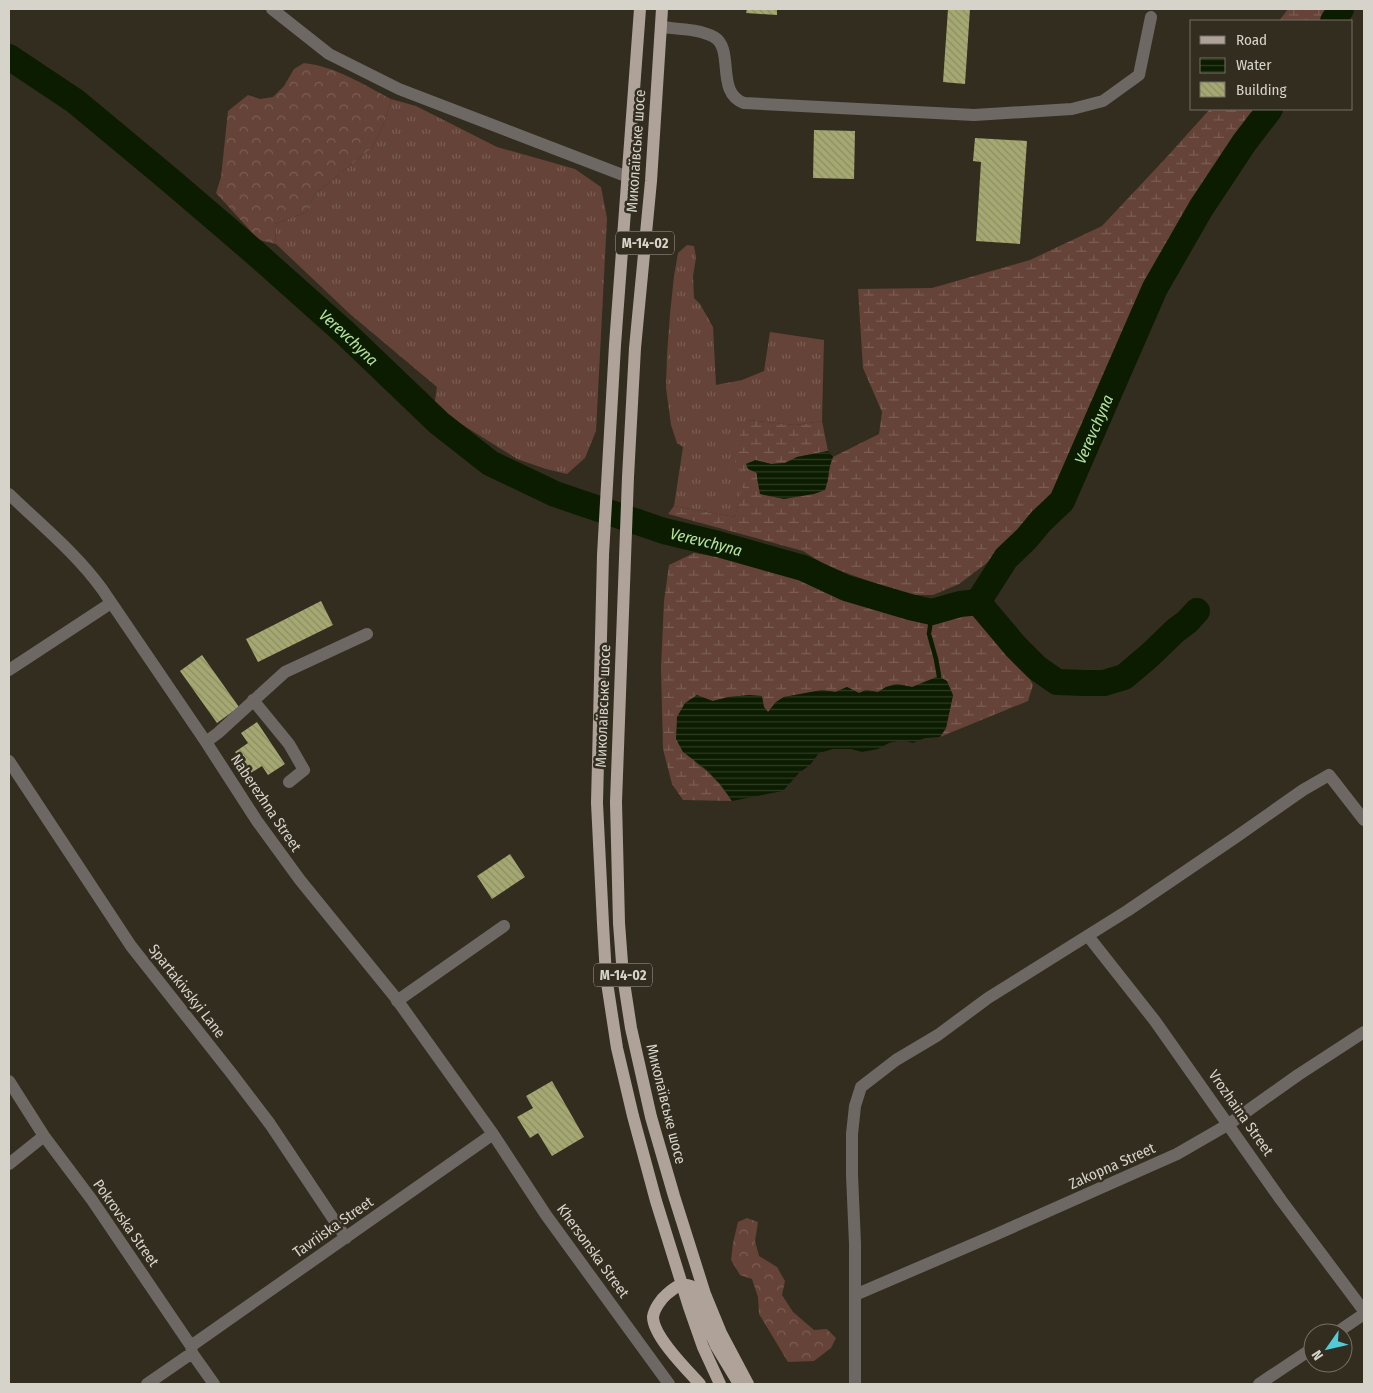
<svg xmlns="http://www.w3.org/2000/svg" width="1373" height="1393" viewBox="0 0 1373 1393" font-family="'Fira Sans Condensed',sans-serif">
	<defs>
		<pattern id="grass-tufts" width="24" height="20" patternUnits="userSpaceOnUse" patternTransform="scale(1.25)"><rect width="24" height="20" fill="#654338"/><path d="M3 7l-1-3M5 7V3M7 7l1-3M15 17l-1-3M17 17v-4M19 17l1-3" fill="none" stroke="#7a5d53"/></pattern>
		<pattern id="forest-crowns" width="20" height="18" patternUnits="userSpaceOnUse" patternTransform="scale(1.25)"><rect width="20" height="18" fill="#654338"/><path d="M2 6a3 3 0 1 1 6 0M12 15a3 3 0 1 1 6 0" fill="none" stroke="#7a5d53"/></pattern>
		<pattern id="wetland-marsh" width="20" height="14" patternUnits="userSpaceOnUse" patternTransform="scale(1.25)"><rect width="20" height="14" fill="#654338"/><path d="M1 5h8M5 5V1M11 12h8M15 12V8" fill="none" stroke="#7a5d53"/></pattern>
		<pattern id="water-rules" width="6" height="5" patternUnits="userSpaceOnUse" patternTransform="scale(1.25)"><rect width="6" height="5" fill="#0b1c00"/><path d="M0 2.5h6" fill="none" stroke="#2e3c24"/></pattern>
		<pattern id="building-back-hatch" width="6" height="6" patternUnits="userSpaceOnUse" patternTransform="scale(1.25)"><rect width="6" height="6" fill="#a6a872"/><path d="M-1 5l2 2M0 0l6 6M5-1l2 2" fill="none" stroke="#8c8e65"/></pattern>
	</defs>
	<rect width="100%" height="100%" fill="#332d20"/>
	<path fill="url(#grass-tufts)" d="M391,99L416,106L497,147L575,169L601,187L607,218L596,431L585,458L567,474L546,469L517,459L434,407L437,387L350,314L276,244L275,224L307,212L314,195L372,148L385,121Z
		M687,245L694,246L696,258L693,276L694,298L700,304L713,327L716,385L742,380L764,371L770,332L824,340L822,421L796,425L748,420L734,471L748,469L735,517L674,506L683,447L677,443L671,425L666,388L667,355L670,314L674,276L678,253Z"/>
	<path fill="url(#forest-crowns)" d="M304,63C337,67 362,84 391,99L385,121L372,148L314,195L307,212L275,224L276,244L259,240L216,193L221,177L228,111L248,95L260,99L273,97L284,86L294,69Z
		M747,1218L758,1222L755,1241L759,1256L777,1267L785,1281L782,1295L793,1312L814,1330L827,1329L836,1338L831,1348L814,1361L788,1362L759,1314L758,1297L752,1279L740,1275L731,1260L733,1243L738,1222Z"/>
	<path fill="url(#wetland-marsh)" d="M1288,9H1348L1341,21H1279Z
		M1210,109H1271L1221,173L1159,294L1081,468L1000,553L959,584L933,595H908L827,566L803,551L668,514L674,506L735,517L747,470L734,471L737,440L748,420L796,425L822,421L828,451L797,457L785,463L771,464L755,460L757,478L828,482L829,467L833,457L879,434L882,412L863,368L858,289L932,288L1030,260L1102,226L1164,160Z
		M694,553L774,567L889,611L917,619H938L953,609L967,608L976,612L1020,661L1033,685L1028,701L940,737L946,728L953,695L897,684L886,687L878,692L866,690L859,693L847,687L835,692L822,690L784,697L776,702L768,712L750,695L729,697L713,701L695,762C711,773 721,785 732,801L683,800L672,784L663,749L661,668L664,601L669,565Z"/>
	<path fill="url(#water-rules)" d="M828,451L833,457C828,468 829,479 825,490L814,494L784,499L760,494L757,478V473L748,469L746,464L755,460L771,464L785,463L797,457Z
		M939,676L947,681L953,695L946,728L940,737L925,738L913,743L902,740L889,743L878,749L862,752L851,749H833L819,753L810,765L799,773L783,791L732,801L721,785L707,770L683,752L676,739L677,717L685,703L697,695L713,701L729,697L750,695L762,696L764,707L768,712L776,702L784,697L822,690L836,692L847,687L859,693L866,690L878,692L886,687L897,684L912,687Z"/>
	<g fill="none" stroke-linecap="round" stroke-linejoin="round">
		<path stroke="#0b1c00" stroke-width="4.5" d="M932,612L929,634L936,659L939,676"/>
		<g stroke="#0b1c00" stroke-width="26">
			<path d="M1333,21L1341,9"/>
			<path id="s1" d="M9,57L75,101L170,180L253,251L344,332L439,423L490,463L555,494L664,531L718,544L803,568L846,588L910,607L932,612L960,604L978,602L1006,558L1026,539L1041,521L1062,501L1155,288L1201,208L1244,143L1270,109"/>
			<path d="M978,602L1015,646L1037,668L1057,682L1085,683H1104L1124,677L1149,656L1176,630L1187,622L1197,611"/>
		</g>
	</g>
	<path fill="url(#building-back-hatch)" d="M747,9H777V15L746,13Z
		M948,9H970L965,84L943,82Z
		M814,130L855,131L854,179L813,178Z
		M975,138L1027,141L1020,244L976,241L981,162L973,161Z
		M321,601L333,625L258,662L246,639Z
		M202,655L239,707L217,723L180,671Z
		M257,722L285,764L268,775L262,766L249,774L235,752L248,743L241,733Z
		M510,854L525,877L492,899L477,876Z
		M552,1081L584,1137L552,1156L538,1133L530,1138L517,1117L533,1108L526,1096Z"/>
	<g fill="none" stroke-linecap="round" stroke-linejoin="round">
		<path stroke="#6e6864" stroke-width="12" d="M272,9L329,54L399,89L628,177
			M661,27C678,29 699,29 714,37C735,49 715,93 744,103L974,115L1072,109L1103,101L1139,75L1151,17
			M9,494C41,525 76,553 102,589L206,742L257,821L300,880L395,997L493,1134L546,1215L669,1384
			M9,670L111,603
			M253,700L289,744L304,770L289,782
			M206,742L218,733L285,672L367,634
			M9,761L131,946L232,1074L270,1124L346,1238
			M1088,936L1155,1021L1281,1200L1364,1311
			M397,1001L504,926
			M9,1081L44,1136L92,1200L191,1346L192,1353L214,1384
			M9,1164L44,1136
			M855,1295L997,1234L1177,1154L1229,1124L1298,1075L1364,1032
			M1336,1333L1364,1314
			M191,1346L493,1134
			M147,1384L192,1353
			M855,1384V1244L852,1175V1134L855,1106L861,1087L896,1060L938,1035L988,998L1127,911L1236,837L1303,790L1329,775L1364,820
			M1259,1384L1313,1348"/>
		<path stroke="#afa399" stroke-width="12" d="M640,9L615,345L603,555L597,803L603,924L606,976L617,1048L633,1116L656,1201L689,1307L703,1347L720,1384
			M662,9L651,181L635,348L628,477L616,802L619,923L623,976L631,1028L651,1117L674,1196L705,1294L721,1333L748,1384
			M700,1384C687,1370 653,1336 653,1317C654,1309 661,1299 667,1294C674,1288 681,1282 691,1286L716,1346L739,1384"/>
	</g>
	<g text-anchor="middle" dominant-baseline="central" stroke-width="5" stroke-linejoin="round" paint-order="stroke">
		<g fill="#332d20" stroke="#a5a197" stroke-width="1">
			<rect x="616" y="231.5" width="58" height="23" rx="4"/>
			<rect x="594" y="963.5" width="58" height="23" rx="4"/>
		</g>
		<g font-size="14" font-weight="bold" fill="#d6d3ca">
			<text x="645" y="243">М-14-02</text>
			<text x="623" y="975">М-14-02</text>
		</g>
		<g font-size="15" fill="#d6d3ca" stroke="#332d20">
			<text transform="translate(636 151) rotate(-86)">Миколаївське шосе</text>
			<text transform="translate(603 706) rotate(-88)">Миколаївське шосе</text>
			<text transform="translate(266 803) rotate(56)">Naberezhna Street</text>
			<text transform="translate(187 991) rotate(52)">Spartakivskyi Lane</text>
			<text transform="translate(666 1104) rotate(76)">Миколаївське шосе</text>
			<text transform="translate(1241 1113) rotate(55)">Vrozhaina Street</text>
			<text transform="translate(1112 1166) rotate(-24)">Zakopna Street</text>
			<text transform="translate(126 1223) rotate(55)">Pokrovska Street</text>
			<text transform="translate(333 1227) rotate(-35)">Tavriiska Street</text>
			<text transform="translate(593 1251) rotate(54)">Khersonska Street</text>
		</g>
		<g font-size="16" font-style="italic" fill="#b7e29c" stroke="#332d20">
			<text stroke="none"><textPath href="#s1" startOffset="441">Verevchyna</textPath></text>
			<text stroke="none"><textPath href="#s1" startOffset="1356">Verevchyna</textPath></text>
			<text stroke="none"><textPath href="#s1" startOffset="861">Verevchyna</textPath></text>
		</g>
	</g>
	<rect width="1373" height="1393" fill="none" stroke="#d6d3ca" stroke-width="20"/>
	<rect x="1190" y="20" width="162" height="90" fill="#332d20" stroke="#746f64"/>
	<rect x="1200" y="36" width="25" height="8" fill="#afa399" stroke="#746f64"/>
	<text x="1236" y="45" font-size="15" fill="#d6d3ca">Road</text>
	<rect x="1200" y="58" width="25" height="15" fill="url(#water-rules)" stroke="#746f64"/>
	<text x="1236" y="70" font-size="15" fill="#d6d3ca">Water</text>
	<rect x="1200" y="82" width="25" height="15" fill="url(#building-back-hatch)" stroke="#746f64"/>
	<text x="1236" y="95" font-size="15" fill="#d6d3ca">Building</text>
	<g transform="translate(1328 1348) rotate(236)"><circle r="24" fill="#332d20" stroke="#746f64"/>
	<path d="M0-4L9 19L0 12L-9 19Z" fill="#52cbd8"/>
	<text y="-8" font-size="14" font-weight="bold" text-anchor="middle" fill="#d6d3ca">N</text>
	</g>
</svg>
